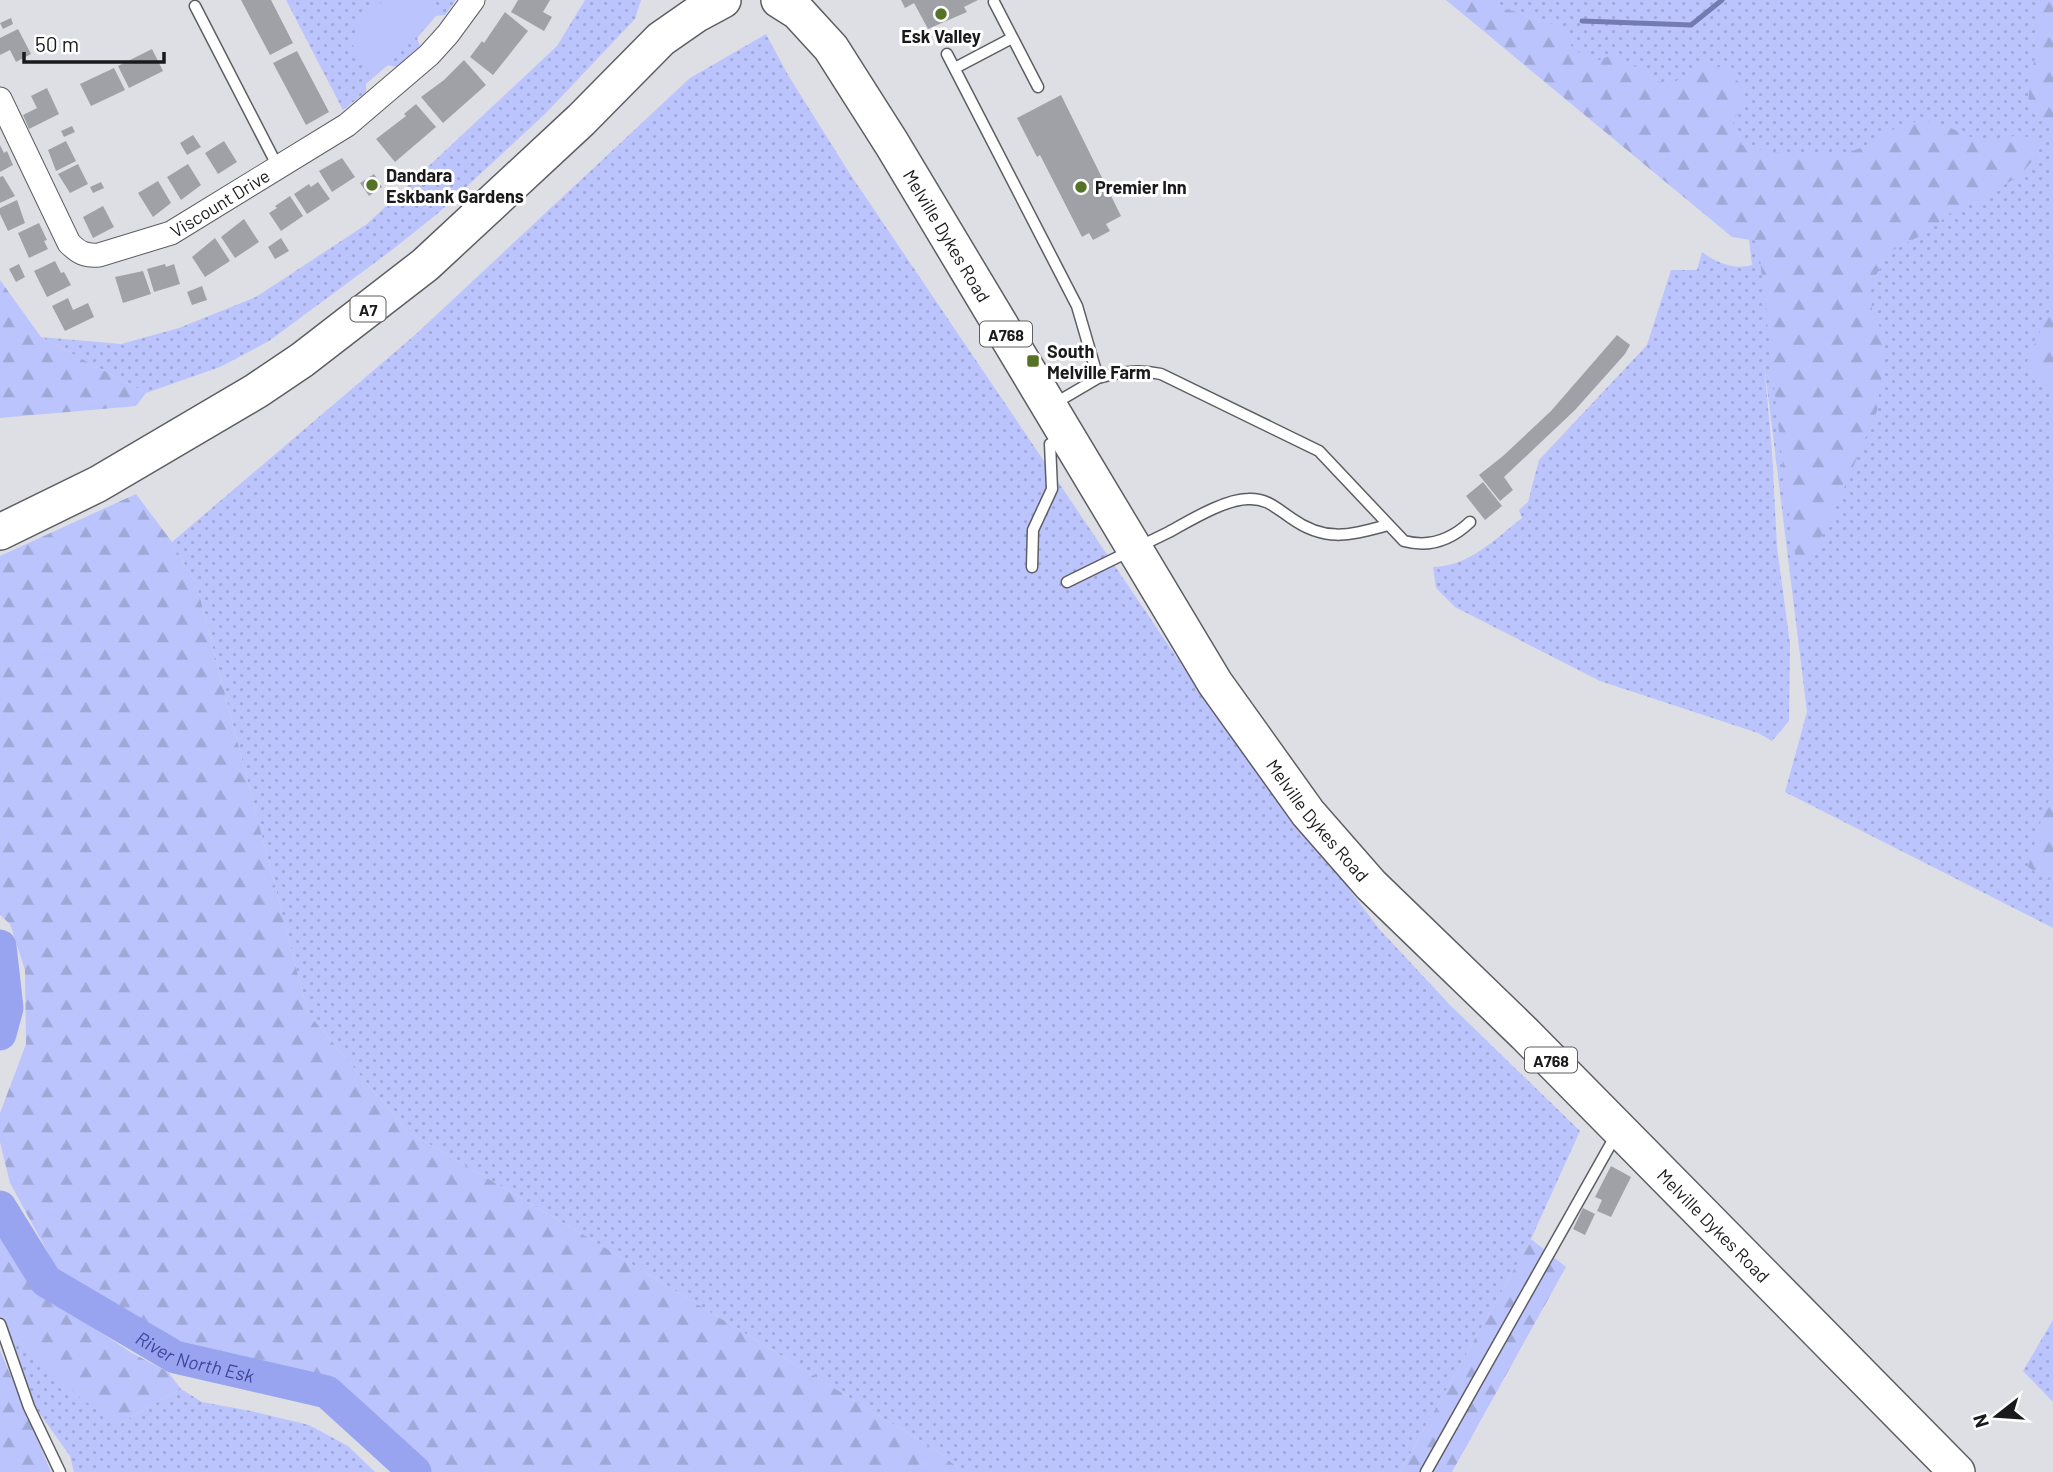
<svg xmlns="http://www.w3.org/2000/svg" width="2053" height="1472" viewBox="0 0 2053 1472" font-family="Barlow,sans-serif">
	<defs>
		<pattern id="grass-dots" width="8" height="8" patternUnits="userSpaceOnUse" patternTransform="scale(1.75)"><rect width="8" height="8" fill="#bbc4fc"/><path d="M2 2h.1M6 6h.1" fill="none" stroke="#a0a8d7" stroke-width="1.8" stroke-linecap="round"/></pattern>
		<pattern id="forest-firs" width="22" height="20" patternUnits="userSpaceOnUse" patternTransform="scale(1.75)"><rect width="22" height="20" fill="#bbc4fc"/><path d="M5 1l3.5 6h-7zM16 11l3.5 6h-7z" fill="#a0a8d7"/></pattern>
	</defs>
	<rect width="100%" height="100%" fill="#dedfe5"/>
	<path fill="url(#grass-dots)" d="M286,0H456L445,15L436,16L417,38L420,46L397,67L388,65L366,84V92L343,110Z
		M585,0H641L635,19L545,114L437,214L392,250L269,341L220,367L146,393L41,337L121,344L179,328L256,297L367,224L557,46Z
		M1469,0H2053V928L1785,792L1807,712L1764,363L1772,450L1777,547L1790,644L1789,721L1772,741L1758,733L1600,681L1455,607L1436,588L1433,567C1470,566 1495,539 1522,518L1519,510L1528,502L1539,460L1647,345L1671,270H1697L1702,252C1717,263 1733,270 1752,265L1748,231Z
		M766,34L788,75L850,174L1198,689L1380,930L1450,1005L1580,1131L1531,1239L1400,1472H963L937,1451L589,1238L407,1131L308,1013L197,586L172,542L415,335L690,78Z
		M2053,1320V1402L2023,1371Z
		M10,1337L20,1341L121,1423L181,1389L202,1402L251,1411L309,1425L348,1446L375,1472H74L70,1456L35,1407Z"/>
	<path fill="url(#forest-firs)" d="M1446,0H1492L1504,9L1540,17L1560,29L1573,48L1594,62L1615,54L1668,87L1699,64L1724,68L1746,89L1732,127L1742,145C1771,154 1830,160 1858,149C1879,141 1897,122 1921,121C1947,120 1967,141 1993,142C2000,142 2006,137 2013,136C2020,135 2028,137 2035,138V158L2019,176L1976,202L1954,210L1929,231L1890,252L1871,283L1872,310L1884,336L1883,364L1877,411L1832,516L1808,562L1800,566L1795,554L1785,485L1758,241L1732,237Z
		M2037,0H2053V121L2045,125L2028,108L2030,77L2037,51L2039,18Z
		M0,280L41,337L146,393L136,406L0,418Z
		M2053,303V392C2046,377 2033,380 2027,361Z
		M136,494L172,542L197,586L308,1013L407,1131L589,1238L937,1451L963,1472H432L330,1382L245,1358L178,1347L109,1311L58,1271L10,1183L0,1142V1113L26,1044L25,970L10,924L0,915V556Z
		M2053,790V879L2047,880L2028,867L2041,820Z
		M0,1226L20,1265L48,1298L132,1353L168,1372L181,1389L121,1423L84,1401L20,1341L0,1334Z
		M1531,1239L1566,1267L1452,1472H1400Z
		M0,1350L51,1472H0Z"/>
	<path fill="#bbc4fc" d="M384,0H431L433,13L413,38L375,71L366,66L352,44L357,25Z"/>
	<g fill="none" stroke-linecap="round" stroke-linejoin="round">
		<path stroke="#737bb0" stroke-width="5" d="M1582,21L1691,25L1722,0"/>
		<g stroke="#99a4f0" stroke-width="33">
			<path d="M0,946L7,1008L0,1034"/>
			<path id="s1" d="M0,1207L46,1281L175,1357L327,1392L415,1472"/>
		</g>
	</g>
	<path fill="#a0a1a7" d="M241,0H271L293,43L270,55Z
		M518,0H550L543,12L552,17L544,31L511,12Z
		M901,0H978L964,7L967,12L928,29L914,3L905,8Z
		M505,12L528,31L493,75L470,57L482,41L484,43Z
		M11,18L13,24L3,29L0,23Z
		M18,29L31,54L16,62L10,50L0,55V38Z
		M152,49L163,71L129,88L118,66Z
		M297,51L329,112L306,125L273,63Z
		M464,60L486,85L443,123L421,97L444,80Z
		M114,68L125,90L91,106L80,84Z
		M47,88L59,114L29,129L23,115L37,108L31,96Z
		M1061,95L1121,216L1106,224L1110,231L1093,240L1089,233L1082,237L1040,155L1037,157L1017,118Z
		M416,104L436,127L395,162L376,139L406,116L404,114Z
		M72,126L75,132L64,137L61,131Z
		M193,135L201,147L187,155L180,143Z
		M66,141L76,161L56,171L48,150Z
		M224,141L237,162L218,174L205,153Z
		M0,145L4,153L7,151L13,165L0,172Z
		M342,158L355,177L332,192L319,171Z
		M78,164L88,184L70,193L58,174Z
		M188,164L201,185L181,200L167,177Z
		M374,174L382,187L369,196L360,183Z
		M3,176L15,196L0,203V177Z
		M158,181L171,203L153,217L138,193Z
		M101,182L104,188L93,193L90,187Z
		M318,182L330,199L307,214L294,194L309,184L311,187Z
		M290,196L303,216L281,231L269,213L277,208L275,206Z
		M17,200L25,223L8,231L0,214V208Z
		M103,206L114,227L93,238L83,217Z
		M244,219L259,242L235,258L221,237Z
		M39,223L47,240L44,241L48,249L29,258L18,233Z
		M215,238L230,261L205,277L192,257Z
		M281,238L289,251L275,259L268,247Z
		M55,261L61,273L64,272L71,285L47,297L34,271Z
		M19,264L25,277L16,282L9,269Z
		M165,264L166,267L174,264L180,284L154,292L147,269Z
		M143,271L151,294L123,303L115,277Z
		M202,286L207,300L192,305L187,292Z
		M68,298L73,310L88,303L94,317L65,331L52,306Z
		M1617,335L1630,345L1625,354L1575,410L1504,477L1513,490L1500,501L1479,475L1503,456L1551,411Z
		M1483,482L1502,506L1485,520L1466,496Z
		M1611,1166L1631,1177L1611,1217L1597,1211L1602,1200L1595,1197Z
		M1583,1208L1595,1214L1585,1235L1573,1229Z"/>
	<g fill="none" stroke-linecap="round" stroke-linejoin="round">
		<defs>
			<path id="service" d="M994,2L1038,87
				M195,6L278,167
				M947,54L1077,306L1098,378L1052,405
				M955,68L1012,38
				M1098,378C1120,372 1138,369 1161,374L1319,451L1404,541C1430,548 1451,540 1470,522
				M1032,567L1033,530L1052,489L1050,444L1062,438
				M1067,582C1101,565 1135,549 1169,532C1189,521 1225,499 1248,499C1267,498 1276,508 1291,518C1326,543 1350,535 1388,525
				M0,1324L29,1407L60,1472
				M1426,1472L1617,1133"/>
			<g id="minor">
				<path id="s2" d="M0,99L69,243C79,253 85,256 99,255L171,233L347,125L429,55L448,34L473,0"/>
			</g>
			<g id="primary">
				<path id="s3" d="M779,0L798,12L831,48L892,144L1215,683L1308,813L1371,885L1525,1034L1957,1472"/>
				<path d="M0,532L98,484L256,391L302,360L425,265L581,120L661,39L697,14L723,0"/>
			</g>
		</defs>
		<use href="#service" stroke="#5d5e63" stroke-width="13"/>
		<use href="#minor" stroke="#5d5e63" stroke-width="25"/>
		<use href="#primary" stroke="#5d5e63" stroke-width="38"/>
		<use href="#service" stroke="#fff" stroke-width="10"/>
		<use href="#minor" stroke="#fff" stroke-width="23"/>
		<use href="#primary" stroke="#fff" stroke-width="35"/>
	</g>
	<g fill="#557226" stroke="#fff" stroke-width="2.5">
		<circle cx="941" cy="14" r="7"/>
		<circle cx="372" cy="185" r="7"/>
		<circle cx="1081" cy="187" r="7"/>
		<rect x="1026" y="354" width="14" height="14" rx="3.5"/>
	</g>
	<g text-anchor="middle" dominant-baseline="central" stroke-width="6" stroke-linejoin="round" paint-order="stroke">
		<g fill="#fff" stroke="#5f5f60" stroke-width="2">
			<rect x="350.5" y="296.5" width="35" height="25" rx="5"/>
			<rect x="980" y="321.5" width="52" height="25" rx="5"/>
			<rect x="1525" y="1047.5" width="52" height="25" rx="5"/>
		</g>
		<g font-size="16" font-weight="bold" fill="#1a1a1c">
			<text x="368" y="309">A7</text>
			<text x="1006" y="334">A768</text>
			<text x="1551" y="1060">A768</text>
		</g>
		<g font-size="18" font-weight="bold" fill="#1a1a1c" stroke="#fff" text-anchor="start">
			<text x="941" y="36" text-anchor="middle">Esk Valley</text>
			<text x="386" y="175">Dandara<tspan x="386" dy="21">Eskbank Gardens</tspan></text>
			<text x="1095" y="187">Premier Inn</text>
			<text x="1047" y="351">South<tspan x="1047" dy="21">Melville Farm</tspan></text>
		</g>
		<g font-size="18" fill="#1a1a1c" stroke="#fff">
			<text stroke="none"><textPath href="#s2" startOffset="326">Viscount Drive</textPath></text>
			<text stroke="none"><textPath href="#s3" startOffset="292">Melville Dykes Road</textPath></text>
			<text stroke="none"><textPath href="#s3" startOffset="985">Melville Dykes Road</textPath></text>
			<text stroke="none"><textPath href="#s3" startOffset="1552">Melville Dykes Road</textPath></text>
		</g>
		<g font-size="19" font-style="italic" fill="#42459e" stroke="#fff">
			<text stroke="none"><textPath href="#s1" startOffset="256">River North Esk</textPath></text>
		</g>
	</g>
	<g transform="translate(1997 1416) rotate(253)" stroke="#ffffff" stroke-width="5" paint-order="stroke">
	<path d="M0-5L12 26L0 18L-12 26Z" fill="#1a1a1c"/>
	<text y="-10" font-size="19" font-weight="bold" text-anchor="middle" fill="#1a1a1c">N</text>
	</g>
	<path d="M24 52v10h140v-10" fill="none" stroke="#1a1a1c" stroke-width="3.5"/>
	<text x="35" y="52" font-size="21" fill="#1a1a1c" stroke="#ffffff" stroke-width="5" paint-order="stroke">50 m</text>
</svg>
